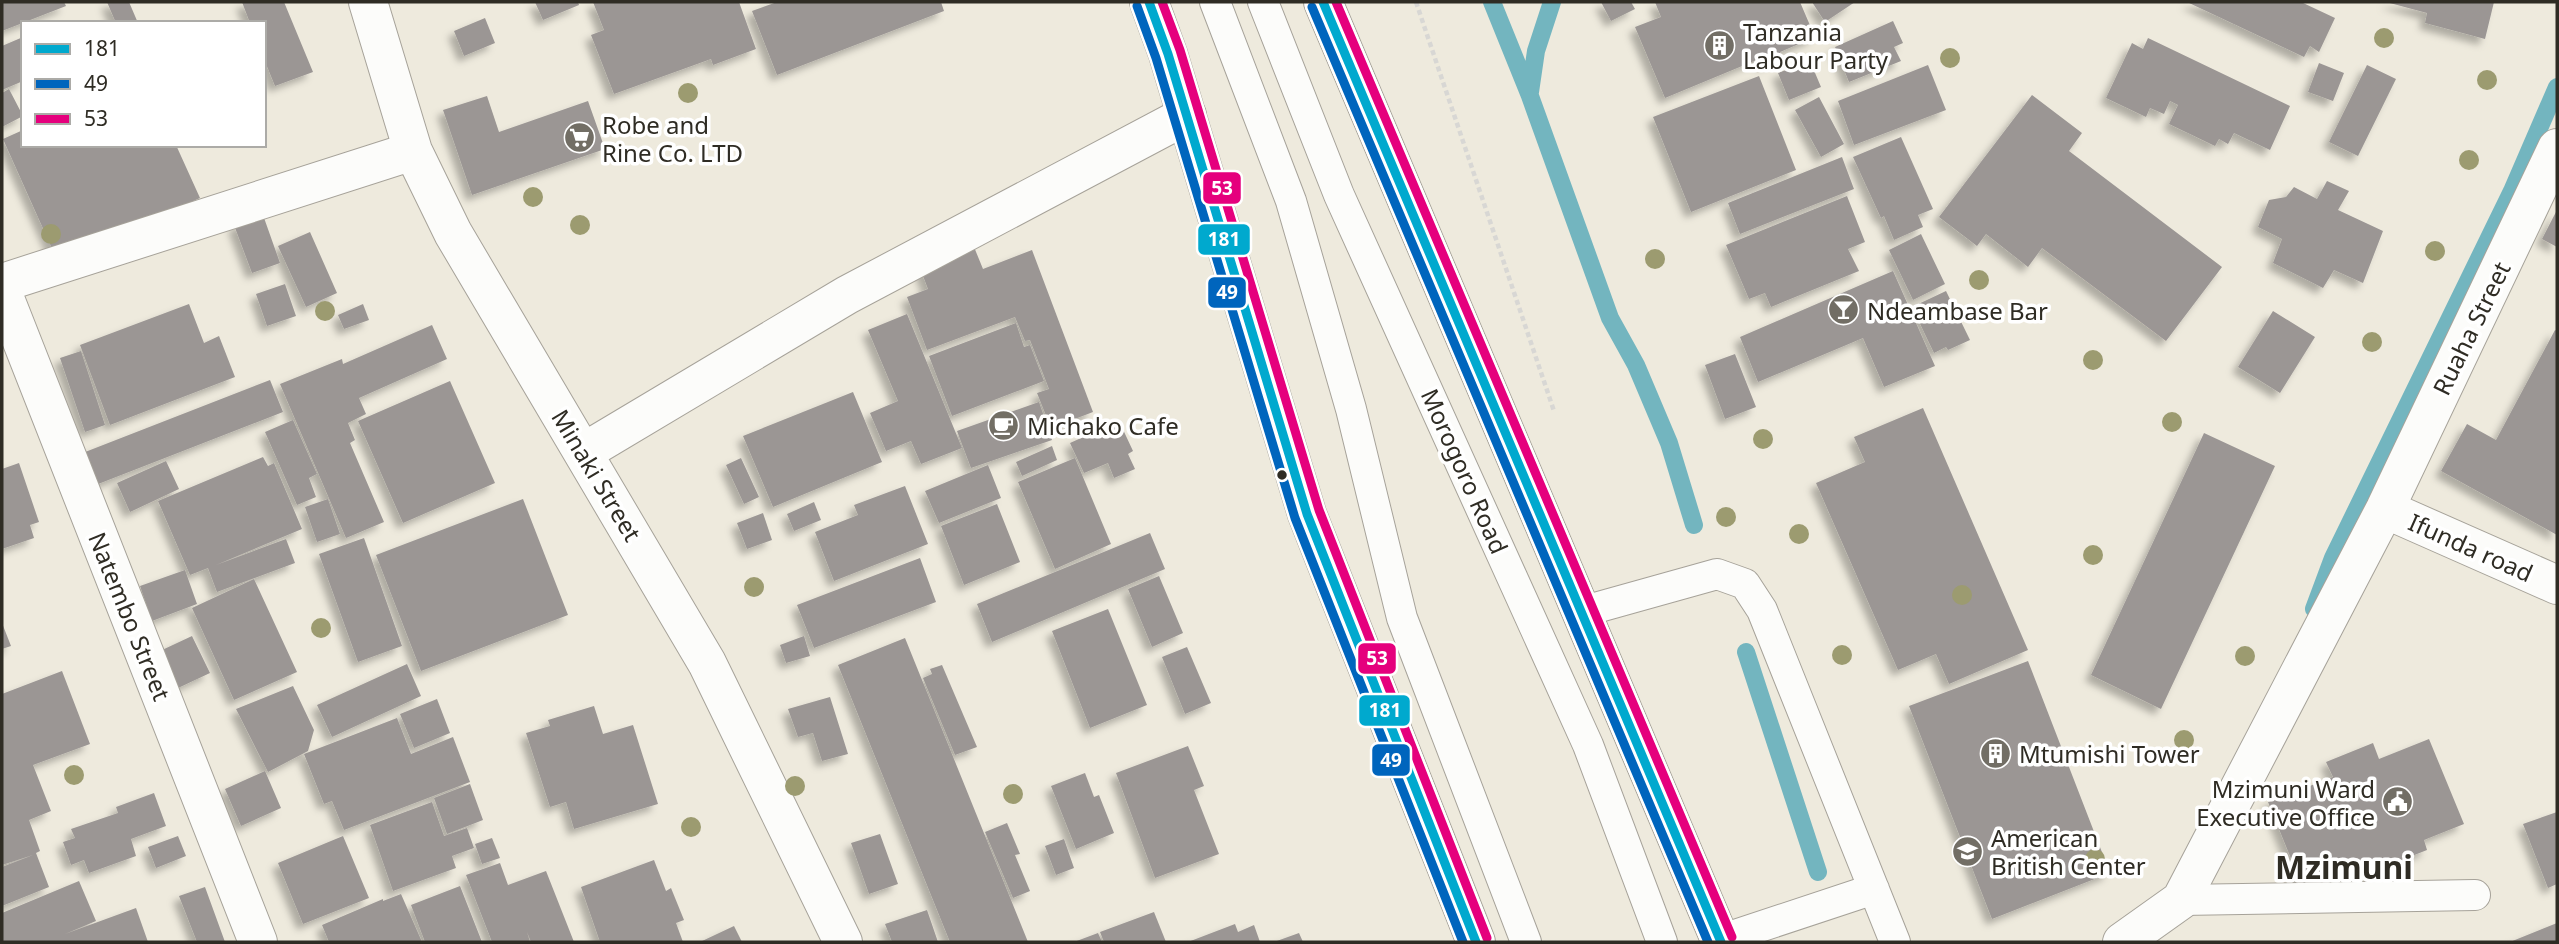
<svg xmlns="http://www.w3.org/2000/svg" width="2559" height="944" viewBox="0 0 2559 944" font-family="'Noto Sans',sans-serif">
	<defs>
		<filter id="shadow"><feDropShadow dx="-6" dy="6" stdDeviation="3.5" flood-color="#0004"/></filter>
	</defs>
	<rect width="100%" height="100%" fill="#eeeadd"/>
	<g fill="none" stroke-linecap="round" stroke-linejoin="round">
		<path stroke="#73b5bf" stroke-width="18" d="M1492,2L1530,96L1610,318L1636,365L1669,443L1694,525
			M1530,92L1536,51L1552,2
			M2314,609L2333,558L2512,191L2557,87
			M1746,652L1818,872"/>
	</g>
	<path fill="#9b9694" filter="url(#shadow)" d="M2,2H64L66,6L2,31Z
		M107,2H129L138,23H116Z
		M242,2H284L313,72L275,86L264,59V23H250Z
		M535,2H578L579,5L543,20Z
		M593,2H739L756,49L713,65L711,59L614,94L591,35L604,30Z
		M777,2H941L944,11L777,75L752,11Z
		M1601,2H1631L1635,9L1611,21Z
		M1655,2H1800L1815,37L1780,52L1782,57L1762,65L1759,59L1665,98L1635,27L1661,17Z
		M1812,2H1855L1825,22Z
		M2187,2H2301L2335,18L2319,52L2310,46L2304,57Z
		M2386,2H2494L2485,39L2425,23L2427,13Z
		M485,18L495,43L464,56L454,31Z
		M1893,21L1903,43L1894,47L1901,61L1849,82L1835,47Z
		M23,37V81L2,90V46Z
		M2148,38L2290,106L2270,150L2234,133L2228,144L2219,139L2215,146L2169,124L2178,105L2170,101L2164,114L2150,108L2146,117L2106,98L2132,43L2143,49Z
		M1810,61L1821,87L1789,100L1778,73Z
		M2319,63L2344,73L2333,101L2308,92Z
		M1928,65L1946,110L1854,145L1838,101Z
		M2367,65L2396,79L2358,156L2329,142Z
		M1759,76L1796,170L1691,212L1653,117Z
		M9,89L23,116L2,127V93Z
		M2032,95L2082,133L2069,151L2222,267L2166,341L2042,248L2028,267L1986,234L1977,246L1939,217Z
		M487,96L499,132L588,101L605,149L472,195L443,110Z
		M1819,97L1844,144L1821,157L1795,110Z
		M23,130V145H176L200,198L58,262L3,139Z
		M1901,137L1933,209L1918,215L1923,227L1894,240L1884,216L1881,218L1853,157Z
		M1842,157L1854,189L1740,234L1728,203Z
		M2327,181L2349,191L2338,210L2383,231L2363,283L2334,270L2323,288L2273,263L2282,239L2258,227L2269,200L2286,197L2294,187L2317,199Z
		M1847,196L1865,242L1848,249L1859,271L1771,307L1765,293L1749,299L1726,245Z
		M2557,210V247L2542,239Z
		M263,215L280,263L252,273L234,225Z
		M310,232L337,293L306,307L278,246Z
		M1921,234L1945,284L1913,300L1889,250Z
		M974,247L983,269L1032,250L1093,412L1051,428L1037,393L1049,389L1030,340L1025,341L1015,317L927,350L907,297L928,289L920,268Z
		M1893,271L1935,366L1884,387L1863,338L1758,382L1740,337Z
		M285,284L296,316L267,326L256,294Z
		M1946,291L1970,340L1948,350L1946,347L1934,353L1912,307Z
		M189,304L204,343L219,336L235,377L110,425L80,345Z
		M363,304L369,320L344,329L338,315Z
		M2273,311L2315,337L2280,393L2238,367Z
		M907,314L962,448L921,464L911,441L886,451L870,413L898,401L868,330Z
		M1016,323L1024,347L1030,345L1044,381L952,416L929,356Z
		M432,325L447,359L359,398L366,414L348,423L355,440L350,443L384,522L346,538L280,384L342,359L343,364Z
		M2555,330L2557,331V535L2441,471L2467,424L2496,440Z
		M81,351L105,425L85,432L60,358Z
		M1735,354L1756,407L1725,419L1705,365Z
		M270,380L283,412L93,486L80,454Z
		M450,381L495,483L403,523L358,421Z
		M853,392L882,462L773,507L743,436Z
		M1039,402L1052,440L971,468L957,431Z
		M1923,408L2028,650L1949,684L1936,654L1898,670L1816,483L1865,462L1854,437Z
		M293,420L317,474L309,478L316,497L297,505L265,432Z
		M1119,421L1133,451L1128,454L1135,469L1114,478L1108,463L1084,473L1070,443Z
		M2204,433L2275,466L2161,709L2091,675Z
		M1052,446L1057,460L1022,476L1016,462Z
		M263,457L268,466L274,463L302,529L216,565L286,539L295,563L217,592L208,568L190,575L158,501Z
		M741,458L759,497L744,504L726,465Z
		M1075,458L1111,544L1055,569L1018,482Z
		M166,461L179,489L130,512L117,483Z
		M19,463L39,522L30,525L34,538L2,549V469Z
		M988,465L1001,498L939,523L925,491Z
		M905,486L928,544L834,581L815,532L858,515L854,505Z
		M328,499L340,534L317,542L305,507Z
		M523,499L568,615L421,671L376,555Z
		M814,502L821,520L794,531L787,514Z
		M997,504L1020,562L964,585L941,526Z
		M763,513L772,540L747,549L737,523Z
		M1150,533L1165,569L992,642L977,604Z
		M364,538L402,646L358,662L319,554Z
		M920,558L936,602L814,648L797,605Z
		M185,570L197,604L152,621L140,586Z
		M1159,576L1183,633L1152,647L1128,589Z
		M254,579L297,672L234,700L192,608Z
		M1108,609L1147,705L1090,728L1052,631Z
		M2,623L11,646L2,649Z
		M192,636L210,673L178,688L160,651Z
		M804,636L810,656L786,663L780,645Z
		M905,638L1028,942H950L838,665Z
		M1187,647L1211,703L1185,714L1162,657Z
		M2028,661L2110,873L1992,919L1909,706Z
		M407,664L421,696L332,737L317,705Z
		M942,665L977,747L955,755L923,678L932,674L930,669Z
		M62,671L90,744L33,765L51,811L29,820L40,851L36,853L49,887L2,906V867L33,855L2,865V694Z
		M293,686L314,730L308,751L268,772L236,709Z
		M830,697L848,754L822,761L813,733L798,737L788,709Z
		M437,699L450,733L414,748L400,714Z
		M594,706L603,734L633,725L658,804L574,829L566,802L550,807L526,733L550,726L548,720Z
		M397,718L411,754L453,737L470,782L344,830L332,801L324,804L304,754Z
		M2429,739L2464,824L2424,840L2427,850L2343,883L2339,873L2303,888L2268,802L2333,777L2326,762L2373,743L2379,759Z
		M1188,746L1204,786L1194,790L1219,854L1155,878L1116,773Z
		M265,771L281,808L241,826L225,789Z
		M1085,773L1094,797L1099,795L1114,833L1076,849L1051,786Z
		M470,784L483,820L447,834L434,798Z
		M154,793L166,826L131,839L136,856L89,873L84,860L71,865L63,842L75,838L71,829L118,813L116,807Z
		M432,802L444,836L467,828L474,848L452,856L456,868L393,891L370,825Z
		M2557,812V884L2548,888L2523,824Z
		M1007,823L1020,854L1015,855L1030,891L1013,898L985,832Z
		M880,834L898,884L869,894L851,843Z
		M178,836L186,856L156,868L148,847Z
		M343,836L369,898L303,924L278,863Z
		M492,838L500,858L482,864L475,844Z
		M1064,839L1074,868L1056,875L1045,846Z
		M654,860L666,891L671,888L684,920L676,923L683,942H600L581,887Z
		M500,863L508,885L546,871L574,942H531L527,932L530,942H492L466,875Z
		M79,881L96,921L65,934L136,908L148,942H2V913Z
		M460,886L482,942H425L411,905Z
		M205,887L225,942H197L179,896Z
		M401,894L422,942H329L322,925L383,899V901Z
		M927,910L938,942H892L885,924Z
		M1154,912L1166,942H1104L1100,932Z
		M2557,923V942H2510Z
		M1235,924L1238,932L1254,925L1260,942H1188Z
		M734,926L742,942H700Z
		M1098,933L1102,942H1074Z
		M1299,933L1303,942H1274Z"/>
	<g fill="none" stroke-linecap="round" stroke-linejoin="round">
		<defs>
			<path id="lane" d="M1215,2L1291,201L1351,409L1402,618L1526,942
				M1263,2L1339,195L1588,745L1662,942
				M1581,612L1717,574L1745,584L1762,610L1895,942
				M2181,900L2475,895
				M1720,940L1874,889"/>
			<path id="street" d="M368,2L413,151L453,233L707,663L843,942
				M2,283L413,151
				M2,291L258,942
				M584,452L847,295L1187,115
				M2385,509L2557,585
				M2122,942L2181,900L2385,509L2557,148"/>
			<path id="highway" d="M1149,2L1168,54L1307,514L1476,942
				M1323,2L1721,942"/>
		</defs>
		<use href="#lane" stroke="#a6a299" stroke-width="32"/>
		<use href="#street" stroke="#a6a299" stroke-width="40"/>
		<use href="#highway" stroke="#a6a299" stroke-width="40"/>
		<path stroke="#d8d7d4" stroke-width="4.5" stroke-dasharray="5 3.5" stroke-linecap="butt" d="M1416,2L1554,411"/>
		<use href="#lane" stroke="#fcfcfa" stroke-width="30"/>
		<use href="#street" stroke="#fcfcfa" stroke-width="38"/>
		<use href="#highway" stroke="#fcfcfa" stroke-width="38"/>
		<defs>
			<path id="bus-1" d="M1149,2L1168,54L1307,514L1476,942
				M1323,2L1721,942"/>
			<path id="bus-2" d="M1137,6L1156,58L1295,518L1463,942
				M1312,7L1708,942"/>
			<path id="bus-3" d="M1162,2L1180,50L1319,510L1487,938
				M1336,2L1732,937"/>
		</defs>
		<use href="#bus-1" stroke="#fff" stroke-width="14"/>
		<use href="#bus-2" stroke="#fff" stroke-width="14"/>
		<use href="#bus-3" stroke="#fff" stroke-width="14"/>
		<use href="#bus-1" stroke="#00a9ce" stroke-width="9"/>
		<use href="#bus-2" stroke="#0065bd" stroke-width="9"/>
		<use href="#bus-3" stroke="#e5007d" stroke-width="9"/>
	</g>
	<g fill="#9c9b70">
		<circle cx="2384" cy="38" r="10"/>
		<circle cx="1950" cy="58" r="10"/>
		<circle cx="2487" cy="80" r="10"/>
		<circle cx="688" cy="93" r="10"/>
		<circle cx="2469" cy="160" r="10"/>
		<circle cx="533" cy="197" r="10"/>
		<circle cx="580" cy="225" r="10"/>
		<circle cx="51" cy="234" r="10"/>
		<circle cx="2435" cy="251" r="10"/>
		<circle cx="1655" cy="259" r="10"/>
		<circle cx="1979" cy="280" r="10"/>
		<circle cx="325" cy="311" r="10"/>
		<circle cx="2372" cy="342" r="10"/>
		<circle cx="2093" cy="360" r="10"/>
		<circle cx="2172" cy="422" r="10"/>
		<circle cx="1763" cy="439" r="10"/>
		<circle cx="1726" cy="517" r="10"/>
		<circle cx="1799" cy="534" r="10"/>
		<circle cx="2093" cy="555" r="10"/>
		<circle cx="754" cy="587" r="10"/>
		<circle cx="1962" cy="595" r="10"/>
		<circle cx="321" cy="628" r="10"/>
		<circle cx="1842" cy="655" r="10"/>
		<circle cx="2245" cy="656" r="10"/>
		<circle cx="2184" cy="740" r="10"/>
		<circle cx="74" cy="775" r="10"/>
		<circle cx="795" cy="786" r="10"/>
		<circle cx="1013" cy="794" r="10"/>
		<circle cx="691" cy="827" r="10"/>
		<circle cx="2095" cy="859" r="10"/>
	</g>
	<defs>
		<symbol id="building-disc" viewBox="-11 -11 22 22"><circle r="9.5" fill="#726e65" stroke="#fff"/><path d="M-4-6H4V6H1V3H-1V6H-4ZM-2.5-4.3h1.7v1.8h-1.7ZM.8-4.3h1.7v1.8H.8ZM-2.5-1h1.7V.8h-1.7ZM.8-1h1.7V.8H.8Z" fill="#fff"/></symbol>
		<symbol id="supermarket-disc" viewBox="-11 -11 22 22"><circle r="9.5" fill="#726e65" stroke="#fff"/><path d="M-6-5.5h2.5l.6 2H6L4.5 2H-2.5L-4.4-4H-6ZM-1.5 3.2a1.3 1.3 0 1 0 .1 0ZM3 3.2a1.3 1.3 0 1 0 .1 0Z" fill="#fff"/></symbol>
		<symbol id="bar-disc" viewBox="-11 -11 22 22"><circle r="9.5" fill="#726e65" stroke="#fff"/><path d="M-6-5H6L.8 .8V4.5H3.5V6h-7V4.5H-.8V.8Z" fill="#fff"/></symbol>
		<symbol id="cafe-disc" viewBox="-11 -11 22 22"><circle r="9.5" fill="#726e65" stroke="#fff"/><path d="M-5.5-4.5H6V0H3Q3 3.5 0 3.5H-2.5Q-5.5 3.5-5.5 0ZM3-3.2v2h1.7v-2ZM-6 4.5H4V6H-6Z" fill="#fff"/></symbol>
		<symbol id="civic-disc" viewBox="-11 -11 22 22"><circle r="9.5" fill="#726e65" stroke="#fff"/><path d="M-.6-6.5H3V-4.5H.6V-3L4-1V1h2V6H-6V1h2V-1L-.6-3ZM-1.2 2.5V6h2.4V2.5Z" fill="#fff"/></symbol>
		<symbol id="university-disc" viewBox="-11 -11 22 22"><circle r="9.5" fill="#726e65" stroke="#fff"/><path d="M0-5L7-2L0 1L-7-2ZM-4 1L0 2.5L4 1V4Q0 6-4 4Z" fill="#fff"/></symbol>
	</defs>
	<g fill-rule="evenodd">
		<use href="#building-disc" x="1702" y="28" width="35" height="35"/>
		<use href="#supermarket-disc" x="562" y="120" width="35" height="35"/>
		<use href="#bar-disc" x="1826" y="292" width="35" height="35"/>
		<use href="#cafe-disc" x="986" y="408" width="35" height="35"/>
		<use href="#building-disc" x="1978" y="736" width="35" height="35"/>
		<use href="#civic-disc" x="2380" y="784" width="35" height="35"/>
		<use href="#university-disc" x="1950" y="834" width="35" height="35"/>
	</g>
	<circle fill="#2f2c24" stroke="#fff" stroke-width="2.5" cx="1282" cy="475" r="6"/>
	<g text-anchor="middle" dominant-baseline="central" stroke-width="7" stroke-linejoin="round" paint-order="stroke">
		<g font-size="24" fill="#2f2c24" stroke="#fff" text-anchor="start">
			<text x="1743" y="31">Tanzania<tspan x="1743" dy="28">Labour Party</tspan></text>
			<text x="602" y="124">Robe and<tspan x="602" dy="28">Rine Co. LTD</tspan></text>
			<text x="1867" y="310">Ndeambase Bar</text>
			<text x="1027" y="425">Michako Cafe</text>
			<text x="2019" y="753">Mtumishi Tower</text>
			<text x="2375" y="788" text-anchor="end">Mzimuni Ward<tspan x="2375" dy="28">Executive Office</tspan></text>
			<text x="1991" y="837">American<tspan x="1991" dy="28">British Center</tspan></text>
		</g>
		<g font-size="24" fill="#2f2c24" stroke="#fff">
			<text transform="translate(2471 328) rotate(-64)">Ruaha Street</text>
			<text transform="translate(1465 471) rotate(66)">Morogoro Road</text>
			<text transform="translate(597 475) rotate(59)">Minaki Street</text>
			<text transform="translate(2471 547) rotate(24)">Ifunda road</text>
			<text transform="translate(130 616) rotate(68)">Natembo Street</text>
		</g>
		<g font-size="32" font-weight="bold" fill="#2f2c24" stroke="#fff">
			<text x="2344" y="866">Mzimuni</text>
		</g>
	</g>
	<g stroke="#fff" stroke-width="2.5">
		<rect x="1202" y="171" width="40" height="34" rx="7" fill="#e5007d"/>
		<rect x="1197" y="223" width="54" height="33" rx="7" fill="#00a9ce"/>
		<rect x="1207" y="276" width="40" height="33" rx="7" fill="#0065bd"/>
		<rect x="1357" y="642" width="40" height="33" rx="7" fill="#e5007d"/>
		<rect x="1358" y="694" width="53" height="33" rx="7" fill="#00a9ce"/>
		<rect x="1371" y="743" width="40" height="34" rx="7" fill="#0065bd"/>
	</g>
	<g font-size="19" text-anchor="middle" font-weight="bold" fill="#fff">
		<text x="1222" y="195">53</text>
		<text x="1224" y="246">181</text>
		<text x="1227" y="299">49</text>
		<text x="1377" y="665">53</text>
		<text x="1385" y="717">181</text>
		<text x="1391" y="767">49</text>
	</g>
	<rect width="2559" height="944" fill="none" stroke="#2f2c24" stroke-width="7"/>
	<rect x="21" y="21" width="245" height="126" fill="#ffffff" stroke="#acaba7" stroke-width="2"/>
	<rect x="35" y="44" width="35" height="10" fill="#00a9ce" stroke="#acaba7" stroke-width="2"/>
	<text x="84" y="56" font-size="21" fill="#2f2c24">181</text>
	<rect x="35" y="79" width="35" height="10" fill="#0065bd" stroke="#acaba7" stroke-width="2"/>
	<text x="84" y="91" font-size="21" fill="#2f2c24">49</text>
	<rect x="35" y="114" width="35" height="10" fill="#e5007d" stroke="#acaba7" stroke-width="2"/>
	<text x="84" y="126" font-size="21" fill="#2f2c24">53</text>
</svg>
